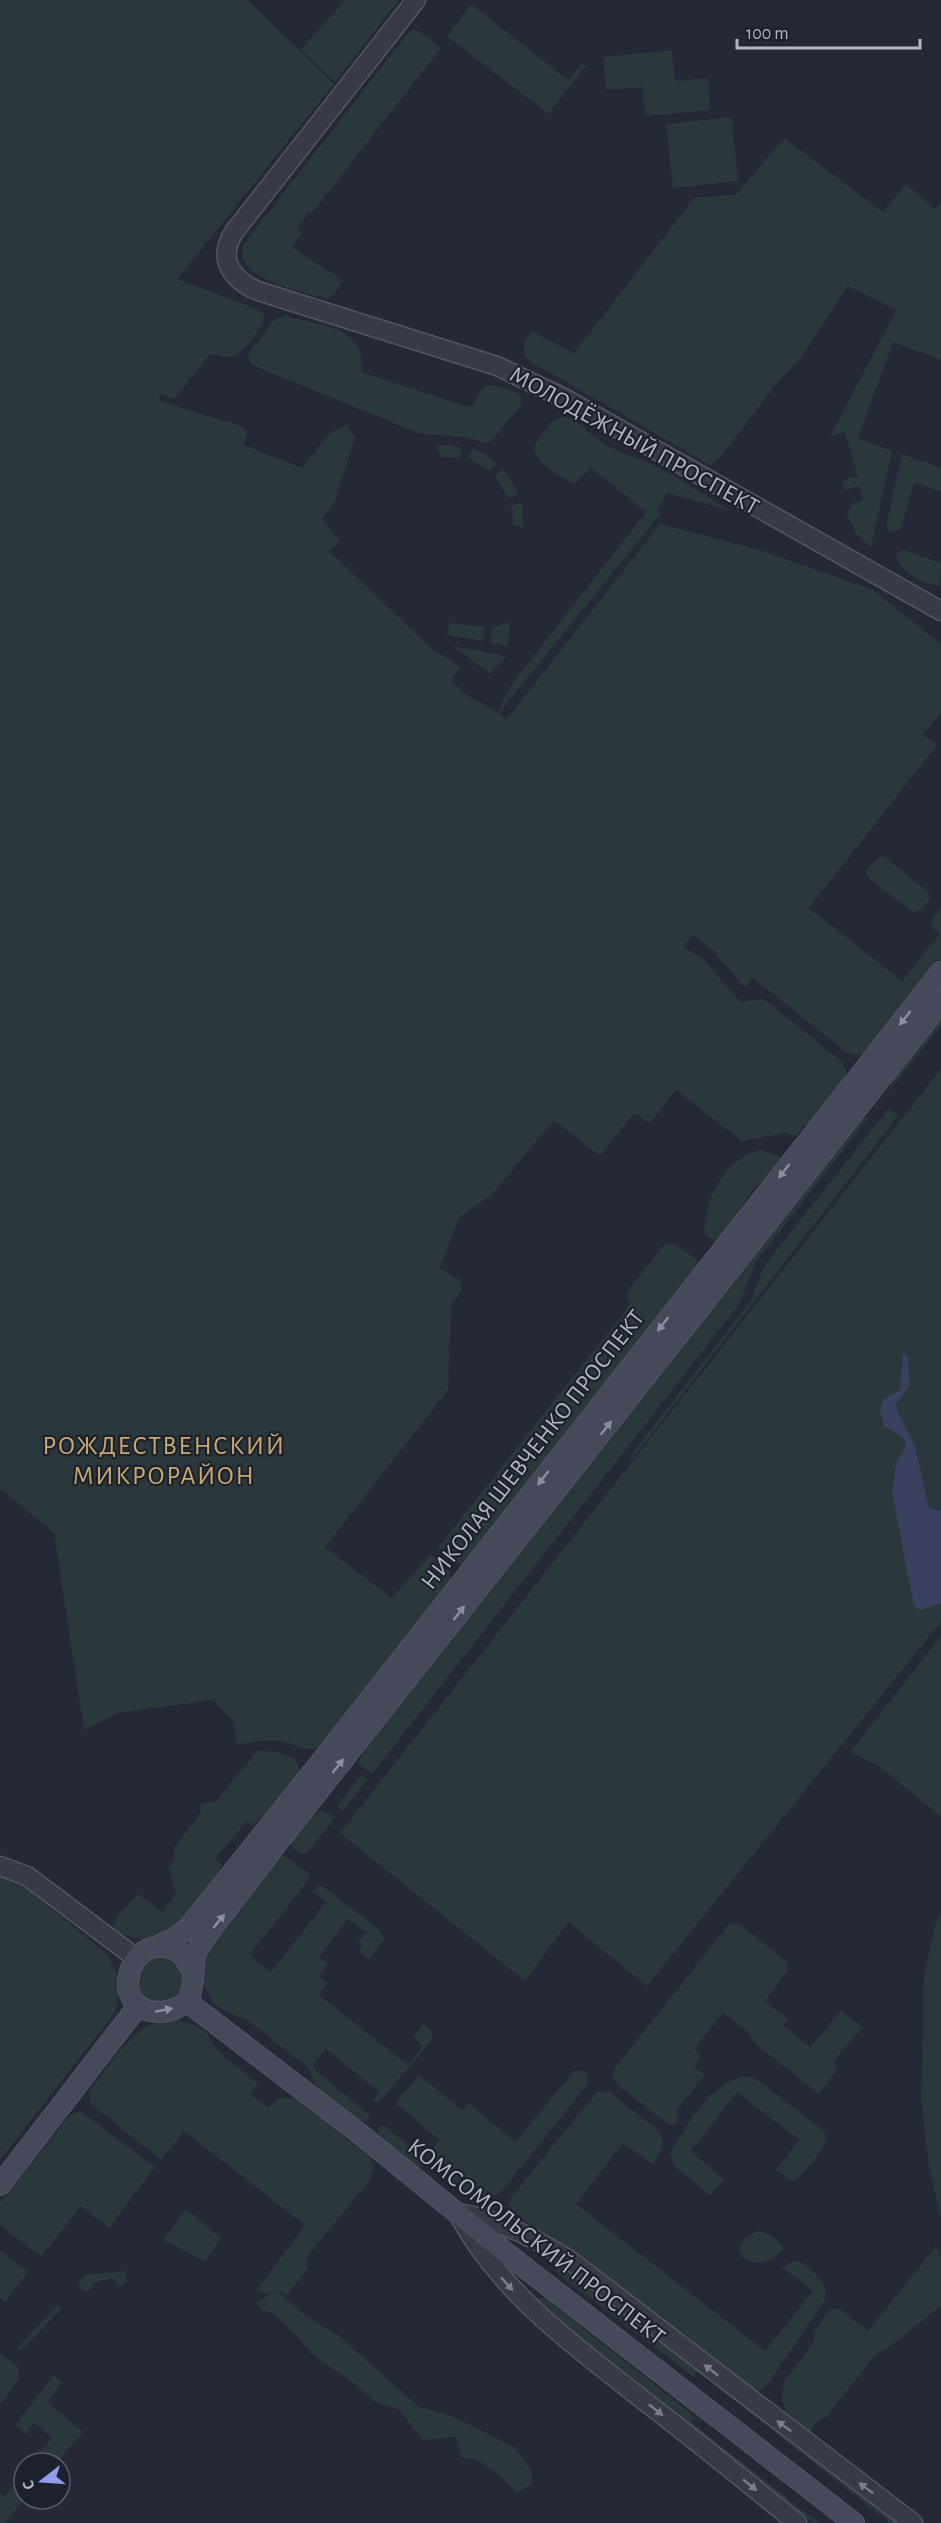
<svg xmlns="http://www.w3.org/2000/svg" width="941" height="2523" viewBox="0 0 941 2523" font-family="'Alegreya Sans',sans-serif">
	<rect width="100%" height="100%" fill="#242837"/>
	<path fill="#2a383c" d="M0,0H248L334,84L177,279L259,310L264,315C266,324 243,353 234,356C227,359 217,355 210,354L174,399L159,393L160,401L241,426L247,433L244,445L302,468L330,433L348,424L355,438L335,501L322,519L340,541L330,552L431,648L460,667L451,680L464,693L498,713L505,695L518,676L646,512L591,468L574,484C561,477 534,463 534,447C540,438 550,418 562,417C576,416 589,434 600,441C615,451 631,455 647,462C676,475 704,495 731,511L667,493L657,511L661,513L499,713L506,720L660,524L760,550L873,590L941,644V713L923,735L937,745L809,908L902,981L939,934L932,927L931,921L941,908V960L872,1048C864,1054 855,1058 846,1052L753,978L745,988L712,949L693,935L683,947L704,960L740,1002L762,999L769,1003L841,1061L846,1069L847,1076L823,1111L804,1126L796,1136L784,1133L742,1141L676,1090L650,1123L634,1113L600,1156L554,1120L492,1194L458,1219L440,1268L461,1281L462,1291L451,1304L448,1390L325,1547L392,1598L431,1554L449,1571L451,1580L324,1744C303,1756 298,1743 279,1741C265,1740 250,1743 236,1744L234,1722L213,1700L117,1713L84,1730L54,1533L0,1488Z
		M345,0H399L335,82L301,50Z
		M471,4L568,80L582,63L586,66L548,114L447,36Z
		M414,30L419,31L441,48L312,213L310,211L297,227L302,233L292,247L344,281L329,299C307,293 222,277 246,241L408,33Z
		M672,50L675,81L708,78L711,110L645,116L642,87L606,90L603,57Z
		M732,117L738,181L673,188L666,124Z
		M784,138L883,212L906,184L935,209L941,202V360L893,342L858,438L892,451L871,547L857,535L847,514L853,503L863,500L859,486L845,490L842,481L858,476L845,432L830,436L895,313V309L848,286L800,359L778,382L718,460L710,465L535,364L525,357C522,345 525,340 532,331L574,353L694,198L737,194Z
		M285,316C319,325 368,326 361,372L469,407L474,405C482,375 496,386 519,394L522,400L520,407L490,442L485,443L469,438L418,433L250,364L249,353L275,319Z
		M447,445L462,448L459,458L441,457L436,446Z
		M472,448L485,454L497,464L490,471L468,458Z
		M902,454L941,468V492L914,482L901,529L891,533L887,530V521Z
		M503,469L512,480L518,495L508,498L495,476Z
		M522,503L523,527L513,525L511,505Z
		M904,550L941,563L940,586C926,586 891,569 898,552Z
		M511,622L507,646L490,643L493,627Z
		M450,623L485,627L483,641L447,635Z
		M453,646L506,656L490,674Z
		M879,857H885L928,892L930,899L921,910L913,912L867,877V869Z
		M941,1017V1025L755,1263L740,1303L734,1311L372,1774L358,1763L369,1742L406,1693L854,1126L869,1116L889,1090L896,1074Z
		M941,1069V1622L647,1986L568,1922L525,1981L340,1833Z
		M889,1108L898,1116L630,1462L633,1452L750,1302L764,1266Z
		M762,1150L782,1158L774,1173L755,1187L738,1212L731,1229L723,1238L714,1241L705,1236C701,1203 727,1154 762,1150Z
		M669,1244H675L696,1259L697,1267L694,1274L464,1565C455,1565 445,1556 438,1550L440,1545L629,1306L627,1295L629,1289L663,1246Z
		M941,1636V1817L883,1769L850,1752Z
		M257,1751C272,1751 283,1752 296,1760L300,1773L279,1802L253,1825L247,1821L215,1859L222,1865L208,1891L180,1926L150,1941L126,1936L114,1928L116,1918L138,1894L162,1912L176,1893L168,1867L175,1860L174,1848L201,1812L200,1803L215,1802Z
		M361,1775L367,1780L343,1811L337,1806Z
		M322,1810L336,1817L310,1849L306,1854H300L291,1846L290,1840L306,1820Z
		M279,1856H285L309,1874L310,1878L250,1955L271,1972L326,1902L312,1891L317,1886H322L380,1930L384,1939L369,1960L359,1951L362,1947L358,1943L366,1933L348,1919L319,1957L328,1964L319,1976L327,1983L319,1995L408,2065L423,2046L413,2037L423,2024C430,2029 434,2032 432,2040L379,2103L372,2102L379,2092L326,2049L312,2067L367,2113L370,2118L366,2122L359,2119L317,2087L308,2068L258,2028L244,2018L228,2013L214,2004L200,1978L206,1949Z
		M0,1876L17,1881L107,1954L117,1974L120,1993L115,2012L0,2160Z
		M941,1915V2218L929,2167L921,2100L924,1974L936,1922Z
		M730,1923H737L742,1926L786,1961L788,1970L765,2001L788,2019L783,2025L810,2047L841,2011L863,2027L834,2061L837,2070L819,2094L757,2045L747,2031L723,2013L694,2049L701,2056L694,2066L705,2075L676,2111C679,2117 679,2120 674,2125L668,2124L617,2085L613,2074L615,2068Z
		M137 1979a23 23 0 1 1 46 0a23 23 0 1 1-46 0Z
		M167,2019L179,2020L197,2026L207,2033L217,2050L258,2084L251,2095L268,2108L279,2098L296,2099L370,2157L374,2165L370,2180L306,2258L308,2268L287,2295L276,2290L306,2316L338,2335L419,2407L444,2413L473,2426L515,2448L532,2472V2484L517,2493C502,2476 484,2460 461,2457L456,2437L422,2440L400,2410L377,2403L354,2384L311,2353L293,2332L271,2312L262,2311L257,2304C263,2297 270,2296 276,2290L269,2294L257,2290L305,2225L184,2131L161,2160L91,2104L89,2092C111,2063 130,2027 167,2019Z
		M582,2070L587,2074L588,2084L501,2192L489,2199C462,2193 441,2177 431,2151L439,2140L399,2106L395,2109L398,2100L419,2075L462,2110L469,2103L515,2142L574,2071Z
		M742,2077H754L816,2125C820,2128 824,2131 826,2136C828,2147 801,2178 792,2181L776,2170L799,2140L737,2092L691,2151L724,2180L710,2196L674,2166L670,2153C689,2123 706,2087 742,2077Z
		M608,2091L659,2131C667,2145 661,2152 652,2164L623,2143L576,2204L765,2351L813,2291L782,2267L797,2260C812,2269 831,2283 824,2301L768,2384C760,2391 756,2393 746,2389L516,2214L509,2205L511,2197L597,2092Z
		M80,2111L155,2167L109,2228L81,2206L41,2257L0,2225V2203L69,2116Z
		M379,2126H385L421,2156L424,2163L419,2168L413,2165L382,2139L378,2132Z
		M186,2209L221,2238L205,2262L163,2240Z
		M759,2231L773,2236L784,2248C757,2282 714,2248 759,2231Z
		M936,2246L941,2257V2306L888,2348L876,2354L827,2416L817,2422L806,2436L791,2424L786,2412L782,2399L784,2382L814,2342L815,2329L831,2309H840L868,2331Z
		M0,2250L28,2272L5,2302L0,2298Z
		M561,2265H567L897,2523H890L697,2371L693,2376L558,2274L557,2268Z
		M126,2271L127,2281L123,2286H118L113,2278L94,2283L88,2292L80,2288L78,2283L85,2275Z
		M544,2297L694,2416L691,2422L819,2523H813L539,2305L537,2298Z
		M56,2306H59L60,2310L22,2350H18V2347Z
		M0,2354L17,2365L19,2379L0,2405Z
		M54,2375L62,2382L47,2402L83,2432L56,2463H31L52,2437L34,2423L25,2434L15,2425Z
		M24,2472L25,2499L5,2523H0V2493L5,2496Z"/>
	<path fill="#3a405d" d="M903,1353L908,1356L909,1387L896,1404L898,1413L915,1446L929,1508L941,1511V1603L922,1610L916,1608L913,1602L892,1491L896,1464L906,1446L904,1438L884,1426L880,1409L884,1399L900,1390Z"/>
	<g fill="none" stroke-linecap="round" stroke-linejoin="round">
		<defs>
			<path id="tertiary" d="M416,0L234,232C217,259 231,279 258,291L497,366L564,398L941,611
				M0,1866L27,1876L136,1958
				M457,2213C501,2220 530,2236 568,2259L913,2523
				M458,2214C501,2294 577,2348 647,2403C698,2442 748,2483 797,2523"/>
			<path id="secondary" d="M155,1947L175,1938L188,1928L316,1768L941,972
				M193,1971C189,1966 185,1957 180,1953C131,1922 102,2013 161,2012C170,2012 184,2006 189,1998C195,1986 192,1970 195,1957C196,1951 200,1946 203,1940L278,1842L941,1002
				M189,1999L194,2007L360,2134L515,2260L854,2523
				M0,2185L138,2006"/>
		</defs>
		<use href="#tertiary" stroke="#535563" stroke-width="21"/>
		<use href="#secondary" stroke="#535563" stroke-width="22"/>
		<use href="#tertiary" stroke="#383a48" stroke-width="18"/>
		<use href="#secondary" stroke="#46495a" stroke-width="20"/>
	</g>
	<defs><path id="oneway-solid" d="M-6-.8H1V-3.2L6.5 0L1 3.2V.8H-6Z" transform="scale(1.5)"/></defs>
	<g fill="#8d8f9f">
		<use href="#oneway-solid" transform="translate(905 1018) rotate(128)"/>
		<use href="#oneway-solid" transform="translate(784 1171) rotate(128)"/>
		<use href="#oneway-solid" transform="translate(663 1324) rotate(128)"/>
		<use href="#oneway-solid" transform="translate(606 1428) rotate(-52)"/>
		<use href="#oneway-solid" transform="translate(543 1478) rotate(128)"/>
		<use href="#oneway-solid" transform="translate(459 1613) rotate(-52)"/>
		<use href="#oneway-solid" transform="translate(338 1766) rotate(-52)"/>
		<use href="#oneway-solid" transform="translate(219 1921) rotate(-51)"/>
		<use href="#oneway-solid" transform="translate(164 2010) rotate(-10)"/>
	</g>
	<g fill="#7c7e8c">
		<use href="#oneway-solid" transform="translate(507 2284) rotate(48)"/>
		<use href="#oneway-solid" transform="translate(711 2370) rotate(-142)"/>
		<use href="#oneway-solid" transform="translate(656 2410) rotate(38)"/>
		<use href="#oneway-solid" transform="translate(784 2426) rotate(-144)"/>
		<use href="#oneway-solid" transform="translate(750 2485) rotate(39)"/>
		<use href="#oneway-solid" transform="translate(866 2488) rotate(-143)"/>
	</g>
	<g text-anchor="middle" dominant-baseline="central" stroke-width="4.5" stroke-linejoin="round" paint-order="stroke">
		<g font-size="24" fill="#b3b5c4" stroke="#1d202d">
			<text transform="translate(634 441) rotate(29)">МОЛОДЁЖНЫЙ ПРОСПЕКТ</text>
			<text transform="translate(533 1450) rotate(-52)">НИКОЛАЯ ШЕВЧЕНКО ПРОСПЕКТ</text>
			<text transform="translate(536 2242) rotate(38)">КОМСОМОЛЬСКИЙ ПРОСПЕКТ</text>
		</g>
		<g font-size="26" letter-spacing="1.5" fill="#c7a96b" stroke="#1d202d">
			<text x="164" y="1446">РОЖДЕСТВЕНСКИЙ<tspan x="164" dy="30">МИКРОРАЙОН</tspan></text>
		</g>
	</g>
	<g transform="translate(42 2481) rotate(253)"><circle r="28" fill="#1d202d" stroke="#595c69" stroke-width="1.5"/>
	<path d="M0-4.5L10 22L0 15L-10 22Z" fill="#919deb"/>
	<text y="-9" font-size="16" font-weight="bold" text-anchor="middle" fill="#b3b5c4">С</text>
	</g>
	<path d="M737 39v9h183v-9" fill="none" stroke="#b3b5c4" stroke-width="3"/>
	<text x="746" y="39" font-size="18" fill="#b3b5c4" stroke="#1d202d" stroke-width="4.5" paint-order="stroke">100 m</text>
</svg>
